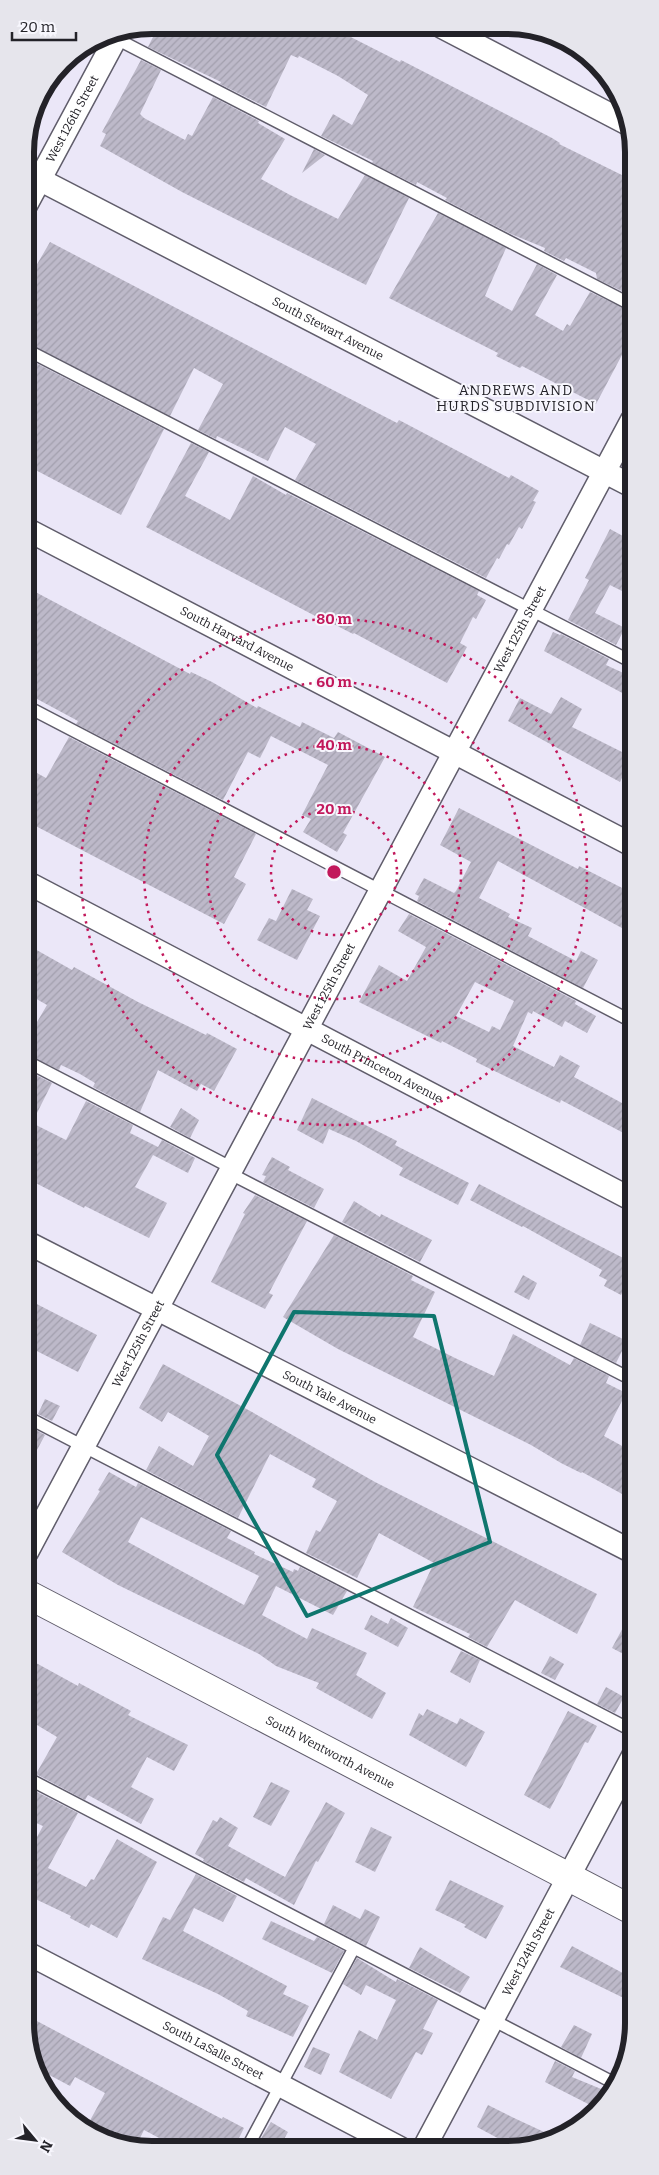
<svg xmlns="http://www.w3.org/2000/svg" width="659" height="2175" viewBox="0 0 659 2175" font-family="Bitter,serif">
	<defs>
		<pattern id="building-hatch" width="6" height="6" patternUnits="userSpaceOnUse" patternTransform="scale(1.25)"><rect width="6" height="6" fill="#bdb9c9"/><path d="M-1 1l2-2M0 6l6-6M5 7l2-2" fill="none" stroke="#a29fad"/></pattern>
	</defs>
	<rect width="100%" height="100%" fill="#ebe7f8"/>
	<path fill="url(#building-hatch)" fill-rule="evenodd" d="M159,25L323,26L330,30L331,27L400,62L401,60L552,138L560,143L559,144L632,180V296L597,279L596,273L566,258L564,261L544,251L545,248L511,234L445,200L447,198L417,182L416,185L372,163L373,161L321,136L333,114L352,125L368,95L338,76L299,56L298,58L291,55L266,107L220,84L221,82L148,47Z
		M141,60L161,70L140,114L144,118L185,140L188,134L192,136L213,97L259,121L258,123L285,139L261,179L290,195L338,219L365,175L409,198L366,285L182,192L100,146L106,134L102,132Z
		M314,149L325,155L302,173Z
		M438,213L506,248L485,296L512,311L537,264L557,275L535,315L563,331L567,324L570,326L590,292L632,312V336L596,404L522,366L520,368L496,356L498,353L389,298Z
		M50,242L333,390L397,423L399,420L509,478L511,475L539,491L533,501L536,502L522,529L519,527L509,545L507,544L499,559L497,558L486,578L295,480L316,444L285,427L268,461L217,436L216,439L198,430L223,384L194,368L170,416L25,342V285Z
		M26,358L164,429L121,515L26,465Z
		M191,443L209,452L185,496L230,520L253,476L286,495L287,493L479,591L477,595L486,600L476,619L473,617L460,643L467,647L447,683L354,633L353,634L322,618L321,619L146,527Z
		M610,529L632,541V596L610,585L595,613L625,628L616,645L568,620L589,580L585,578Z
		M26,587L190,674L191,672L212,682L257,708L258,706L300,727L302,722L334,738L338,732L385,757L343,833L347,835L337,852L303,832L311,819L302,815L328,765L271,736L260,758L248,752L223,800L76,724L78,721L26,693Z
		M553,632L560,635L561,634L609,659L606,665L632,677V682L626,695L544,651Z
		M561,697L582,709L572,727L632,757L620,782L508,721L520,698L551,714Z
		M69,737L256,834L234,877L246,884L224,924L26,821V767L46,778Z
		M459,808L578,869L579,866L632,893L633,934L498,861L479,898L510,914L508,917L532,928L528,936L576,961L581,951L598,960L583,988L417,901L419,896L415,894L424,878L454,893L456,891L471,862L440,845Z
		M292,889L313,899L307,910L320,916L297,960L257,940L269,918L276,921Z
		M409,914L576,1001L575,1004L596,1016L587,1033L565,1021L562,1027L533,1011L532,1014L528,1012L513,1046L554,1067L560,1055L580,1066L574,1077L633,1109V1138L561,1100L560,1103L476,1062L477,1059L442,1041L441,1043L359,1002L379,965L407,981L426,947L398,931ZM475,982L514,1001L500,1030L492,1026L489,1032L456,1016Z
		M26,944L72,970L74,967L138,1002L206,1035L207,1033L237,1049L214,1091L201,1084L197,1091L158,1070L140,1112L93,1087L95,1083L80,1074L61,1065L59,1070L26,1054V1041L47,1005L26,993Z
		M26,1070L52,1083L32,1123L66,1140L86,1101L133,1125L130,1133L158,1147L154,1154L162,1140L195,1158L188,1173L153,1155L135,1187L167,1203L149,1238L85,1206L84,1208L26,1178Z
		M312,1098L397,1141L395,1145L469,1183L458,1205L399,1175L403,1168L356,1141L329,1129L323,1144L297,1130Z
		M181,1108L199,1120L190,1138L170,1127Z
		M272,1157L290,1167L288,1170L324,1189L314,1208L263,1182L266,1176L262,1175Z
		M479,1184L633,1263V1272L621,1295L604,1286L607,1280L599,1276L602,1270L523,1226L522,1227L470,1200Z
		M255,1195L307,1221L269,1293L273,1295L265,1309L211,1282L245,1214L243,1213Z
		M354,1201L380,1217L381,1214L432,1240L420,1262L342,1222Z
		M334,1235L413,1276L411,1280L435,1292L413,1337L455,1358L494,1376L513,1334L570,1365L574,1358L609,1376L606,1383L626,1393L604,1436L633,1452V1500L582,1472L581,1473L561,1463L531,1445L338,1349L283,1317Z
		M523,1275L537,1283L529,1300L514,1292Z
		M27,1299L97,1335L78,1372L27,1346Z
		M590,1323L627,1341L616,1363L580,1345Z
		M163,1364L252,1412L375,1482L597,1594L577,1634L515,1600L487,1647L468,1637L470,1634L413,1607L434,1563L379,1533L357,1578L306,1553L316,1530L320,1532L337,1501L312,1487L316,1479L270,1454L238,1518L146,1470L159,1446L193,1466L209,1436L168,1412L162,1422L139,1408Z
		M45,1399L60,1406L52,1421L38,1414Z
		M32,1428L45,1435L37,1450L27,1445Z
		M109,1472L136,1487L138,1483L231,1531L227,1538L255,1552L254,1554L293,1572L294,1569L298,1571L300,1567L347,1591L333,1615L276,1586L262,1615L307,1639L312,1628L367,1653L356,1675L386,1693L372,1719L316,1688L319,1683L276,1666L259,1654L118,1585L62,1552L100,1491L98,1490ZM141,1517L259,1576L244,1605L128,1542Z
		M633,1609V1659L612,1648Z
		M371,1615L388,1624L391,1618L408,1628L398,1647L364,1629Z
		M461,1651L480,1660L470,1683L450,1672Z
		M550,1656L564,1664L555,1680L541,1673Z
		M27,1658L78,1686L79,1683L131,1711L128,1715L188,1745L174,1771L147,1757L131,1787L154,1799L141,1824L88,1795L85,1800L36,1774L57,1737L27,1719Z
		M606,1687L624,1697L615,1713L597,1704Z
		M427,1709L457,1724L460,1718L485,1732L466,1767L409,1735L419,1713L423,1716Z
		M568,1711L597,1726L588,1743L585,1742L550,1809L524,1795Z
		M271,1782L290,1791L271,1826L253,1817Z
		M29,1788L78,1813L48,1868L86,1887L91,1879L94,1880L117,1839L157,1862L117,1938L91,1924L89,1928L70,1918L71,1916L27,1895V1855L43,1826L27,1819Z
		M326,1802L345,1813L318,1862L316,1861L294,1905L246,1878L244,1882L203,1861L204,1859L195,1854L213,1820L217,1822L220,1817L238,1828L228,1846L285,1877Z
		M371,1827L392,1837L375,1872L355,1862Z
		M196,1874L237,1896L223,1922L194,1908L183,1931L287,1986L283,1994L309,2006L293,2037L246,2016L248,2011L218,1994L142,1959L163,1917L170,1920Z
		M450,1880L504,1906L486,1939L464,1927L466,1925L435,1910Z
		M333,1905L360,1919L365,1909L380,1917L366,1946L324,1924Z
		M271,1921L314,1941L317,1937L344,1951L332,1973L262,1939Z
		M572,1946L634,1979V2003L560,1967Z
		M420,1947L470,1977L460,1993L409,1968Z
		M357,1958L396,1982L397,1979L403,1982L438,2000L423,2029L433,2033L422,2055L416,2052L391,2099L339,2072L359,2030L377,2040L396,2000L366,1985L361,1995L343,1984Z
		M35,2020L222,2119L223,2117L244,2128L234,2148H178L144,2130L137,2144L114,2131L110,2138L87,2126L105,2093L75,2077L70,2086L40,2070L27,2047V2033Z
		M574,2025L592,2034L581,2058L561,2047Z
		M313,2047L330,2054L321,2075L304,2067Z
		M555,2061L575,2071L572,2077L606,2091L598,2109L545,2082Z
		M488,2105L514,2118L557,2138L531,2148H518L505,2142L477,2127Z
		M271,2122L288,2132L279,2148H273L260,2140Z"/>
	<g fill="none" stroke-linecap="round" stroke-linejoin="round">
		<defs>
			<path id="lane" d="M113,37L632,305
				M25,349L632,662
				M26,706L633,1022
				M26,1061L232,1168
				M229,1173L633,1380
				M27,1417L633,1731
				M27,1778L616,2084
				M247,2148L354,1948"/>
			<g id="street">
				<path d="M442,27L630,125"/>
				<path id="s1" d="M25,172L632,486"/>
				<path id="s2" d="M25,207L119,32"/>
				<path id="s3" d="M26,529L632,845"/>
				<path id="s4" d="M26,882L633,1200"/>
				<path id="s5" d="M26,1242L633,1552"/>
				<path id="s6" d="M27,1552L632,420"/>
				<path id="s7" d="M27,1953L400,2148"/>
				<path id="s8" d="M424,2148L633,1756"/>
			</g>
			<g id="secondary">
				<path id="s9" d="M27,1594L634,1911"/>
			</g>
		</defs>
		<use href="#lane" stroke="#605d6b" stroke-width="14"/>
		<use href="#street" stroke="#605d6b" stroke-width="25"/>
		<use href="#secondary" stroke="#605d6b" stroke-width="30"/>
		<use href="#lane" stroke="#fff" stroke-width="11"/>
		<use href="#street" stroke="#fff" stroke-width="22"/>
		<use href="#secondary" stroke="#fff" stroke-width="28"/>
	</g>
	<path fill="none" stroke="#0f766e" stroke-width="4" stroke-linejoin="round" d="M294,1312L434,1316L490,1542L307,1616L217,1455Z"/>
	<g fill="none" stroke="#c2185b" stroke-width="2.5" stroke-dasharray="2.5 5">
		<circle cx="334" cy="872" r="63"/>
		<circle cx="334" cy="872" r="127"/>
		<circle cx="334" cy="872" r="190"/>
		<circle cx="334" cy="872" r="253"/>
	</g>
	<g text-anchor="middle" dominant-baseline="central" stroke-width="4" stroke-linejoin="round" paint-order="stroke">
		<g font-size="12" fill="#232228" stroke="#f7f6fd">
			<text stroke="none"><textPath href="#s2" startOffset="100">West 126th Street</textPath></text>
			<text stroke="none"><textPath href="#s1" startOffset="341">South Stewart Avenue</textPath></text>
			<text stroke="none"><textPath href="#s6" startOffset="1046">West 125th Street</textPath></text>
			<text stroke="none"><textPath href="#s3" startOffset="238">South Harvard Avenue</textPath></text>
			<text stroke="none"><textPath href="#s6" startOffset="641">West 125th Street</textPath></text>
			<text stroke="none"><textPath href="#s4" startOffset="402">South Princeton Avenue</textPath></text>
			<text stroke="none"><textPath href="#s6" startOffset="236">West 125th Street</textPath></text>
			<text stroke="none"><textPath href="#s5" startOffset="341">South Yale Avenue</textPath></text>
			<text stroke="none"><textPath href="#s9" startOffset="342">South Wentworth Avenue</textPath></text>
			<text stroke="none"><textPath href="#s8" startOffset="222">West 124th Street</textPath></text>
			<text stroke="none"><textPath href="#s7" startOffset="210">South LaSalle Street</textPath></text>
		</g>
		<g font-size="14" letter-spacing="1" fill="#232228" stroke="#f7f6fd">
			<text x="516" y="390">ANDREWS AND<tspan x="516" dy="16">HURDS SUBDIVISION</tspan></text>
		</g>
	</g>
	<path d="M0 0H659V2175H0ZM152 34H507A118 118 0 0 1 625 152V2023A118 118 0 0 1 507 2141H152A118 118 0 0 1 34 2023V152A118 118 0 0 1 152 34Z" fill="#e6e5ec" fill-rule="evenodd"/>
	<path fill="none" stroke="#232228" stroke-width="6" d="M152 34H507A118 118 0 0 1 625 152V2023A118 118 0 0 1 507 2141H152A118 118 0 0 1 34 2023V152A118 118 0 0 1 152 34Z"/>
	<circle cx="334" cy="872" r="8" fill="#c2185b" stroke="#f7f6fd" stroke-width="2.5"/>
	<g font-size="15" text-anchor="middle" font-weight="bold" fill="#c2185b" stroke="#f7f6fd" stroke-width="4" stroke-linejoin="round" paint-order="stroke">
		<text x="334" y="624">80 m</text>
		<text x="334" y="687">60 m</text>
		<text x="334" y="750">40 m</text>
		<text x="334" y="814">20 m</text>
	</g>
	<g transform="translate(35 2140) rotate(119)" stroke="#f7f6fd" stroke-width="4" paint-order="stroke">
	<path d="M0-4L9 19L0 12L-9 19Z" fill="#232228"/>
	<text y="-8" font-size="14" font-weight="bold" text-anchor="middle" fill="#232228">N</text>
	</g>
	<path d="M12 32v8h64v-8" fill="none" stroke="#232228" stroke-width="2.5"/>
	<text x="20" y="32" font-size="15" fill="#232228" stroke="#f7f6fd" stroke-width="4" paint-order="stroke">20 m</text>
</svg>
